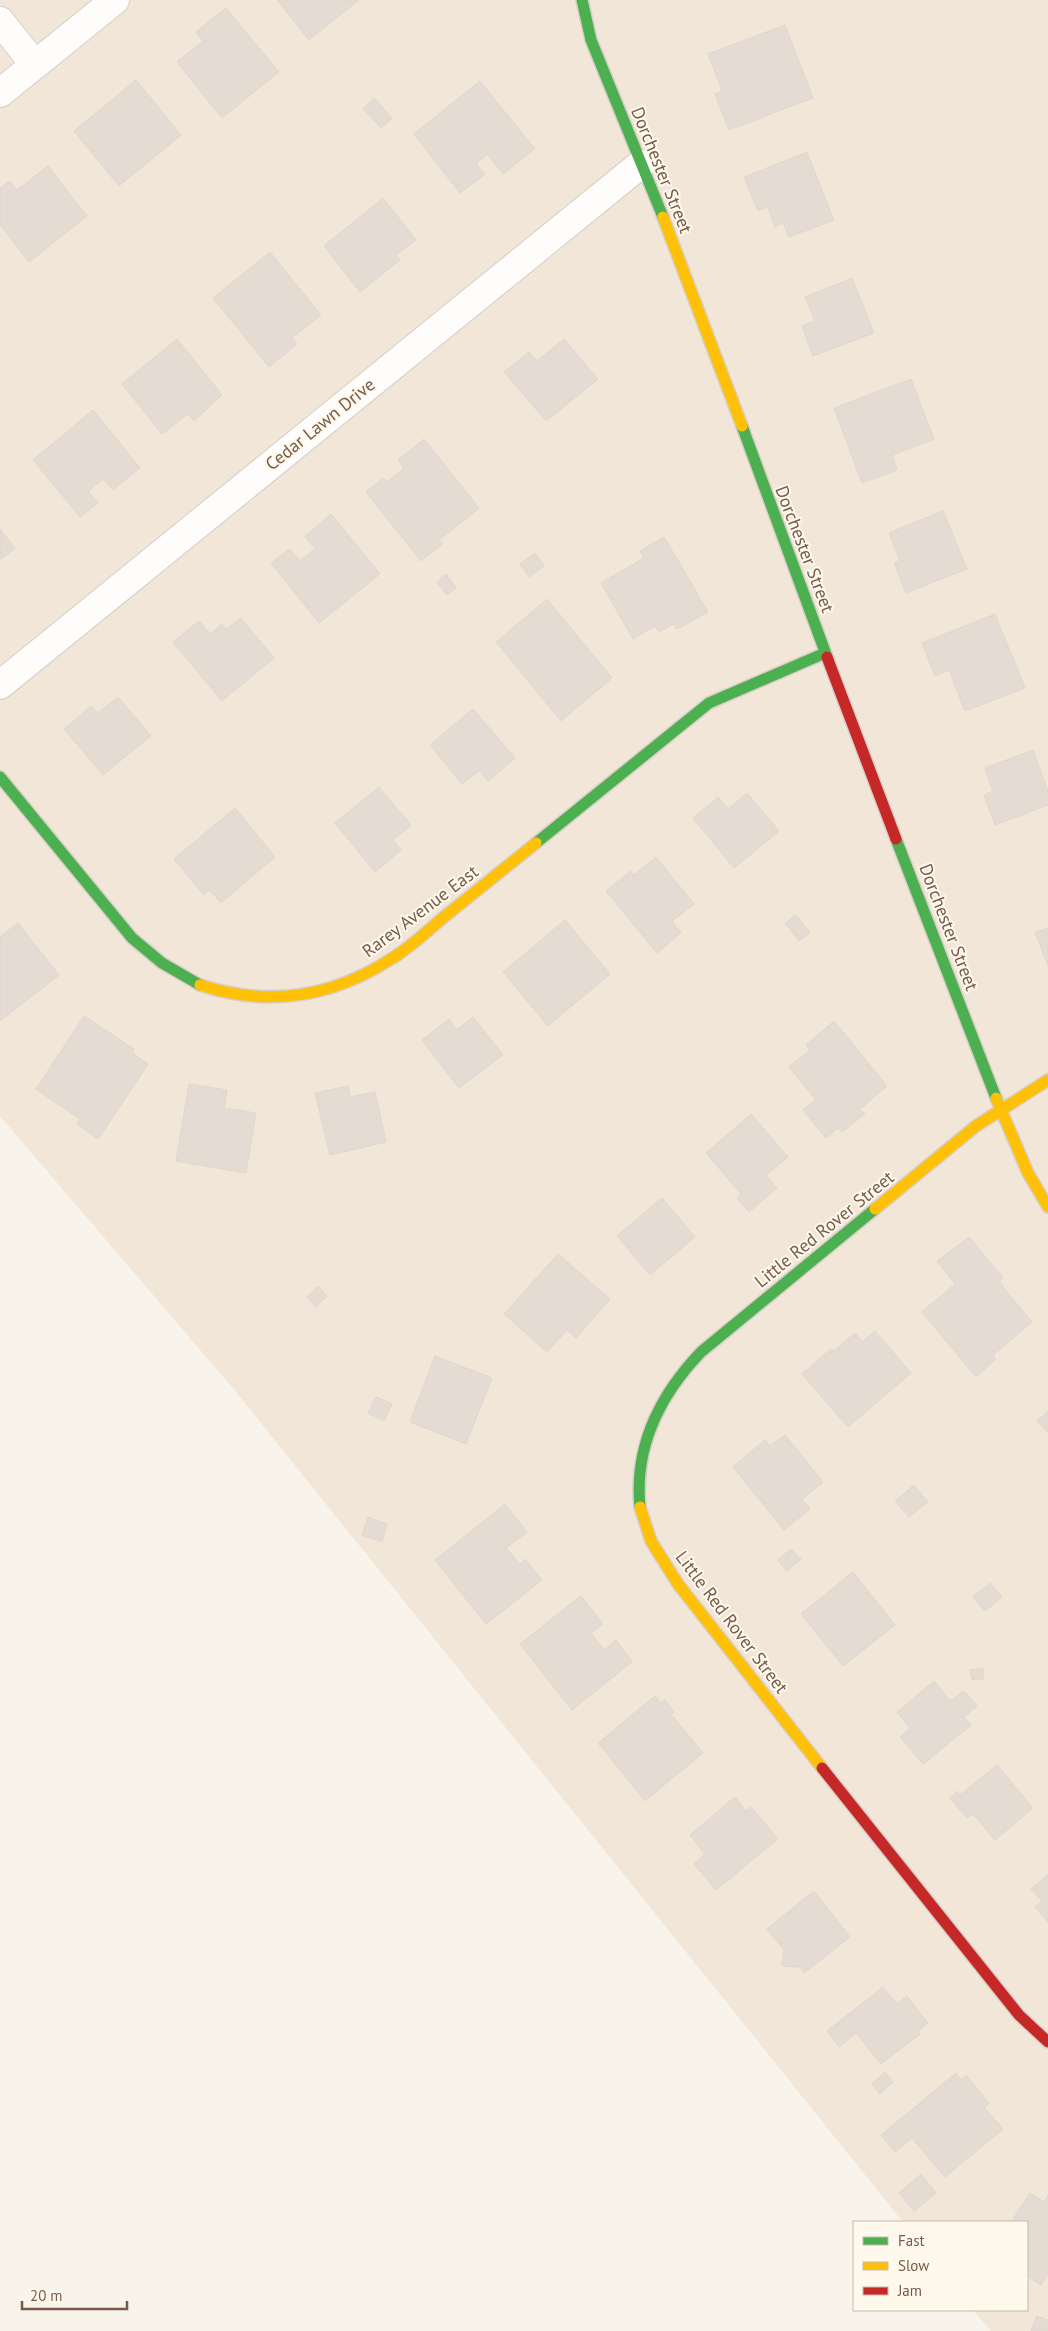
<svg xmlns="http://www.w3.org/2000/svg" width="1048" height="2331" viewBox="0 0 1048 2331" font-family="'PT Sans',sans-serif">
	<rect width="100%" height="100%" fill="#f8f3eb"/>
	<path fill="#f1e6d8" d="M0,0H1048V2331H991L973,2310H1027V2222H903L232,1387L0,1116Z"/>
	<path fill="#e4dbd2" stroke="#e1d6cd" d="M277,0H359L309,40Z
		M226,8L279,72L222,118L177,62L203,41L196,32Z
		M785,25L813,98L729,130L715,94L722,91L708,54Z
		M136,80L181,135L119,186L74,131Z
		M480,81L535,149L503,174L487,154L476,164L485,174L460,193L414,134Z
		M374,98L392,118L381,128L363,109Z
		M807,152L834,220L789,237L783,223L775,227L768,207L758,211L744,177Z
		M48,166L87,216L29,262L0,225V188L10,181L17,190Z
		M383,198L416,240L396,255L400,260L360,292L324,246Z
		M270,252L321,315L292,338L297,344L269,367L213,298Z
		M852,278L874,333L813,356L802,326L815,321L805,297Z
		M177,339L222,395L194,421L188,414L162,434L122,384Z
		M564,339L598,379L546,421L504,372L529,352L537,361Z
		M911,379L934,439L892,455L897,470L862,483L834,408Z
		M93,410L140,468L113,490L103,479L88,491L98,503L80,517L33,460Z
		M424,439L479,508L439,540L442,544L421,561L366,492L383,478L387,482L404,468L398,460Z
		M943,511L967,569L906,593L894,563L900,561L889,533Z
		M331,514L380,574L319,623L271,563L290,549L300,561L315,549L305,536Z
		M0,529L15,548L0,560Z
		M664,537L708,612L677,629L673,624L659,632L655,626L633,639L601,583L644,558L640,551Z
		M535,553L544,566L529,577L520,564Z
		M446,574L456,588L447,595L437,582Z
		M547,599L612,678L561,721L496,642Z
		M995,614L1025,688L965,711L949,670L935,676L922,643Z
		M241,618L274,658L222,701L173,642L199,621L210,634L222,624L226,630Z
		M118,697L151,736L103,775L64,729L91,706L98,713Z
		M473,709L515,758L488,781L480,770L462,784L430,745Z
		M1033,750L1048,791V805L995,825L984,795L993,791L985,768Z
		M379,787L411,825L393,840L401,850L375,872L335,823Z
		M747,793L779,831L734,868L693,818L718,797L728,809Z
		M235,808L275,857L221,903L210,890L204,895L174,859Z
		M656,857L694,904L672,921L681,933L657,953L606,891L631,871L634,875Z
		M796,915L810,933L799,941L785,923Z
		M565,920L610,974L548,1026L503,972Z
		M18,923L59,975L0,1021V937Z
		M1048,928V966L1035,932Z
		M84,1016L134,1049L132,1053L148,1064L98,1139L77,1124L80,1119L36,1089Z
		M473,1017L503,1055L459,1088L422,1040L449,1019L457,1030Z
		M834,1021L887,1086L860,1109L865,1114L842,1132L838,1128L826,1138L803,1110L816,1100L789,1067L810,1050L806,1045Z
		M189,1084L227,1090L224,1108L256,1113L246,1173L176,1161Z
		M348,1086L350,1097L375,1092L386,1142L330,1155L315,1093Z
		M751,1114L788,1157L766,1175L777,1188L749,1212L737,1198L741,1194L706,1153Z
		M662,1198L695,1237L650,1275L617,1236Z
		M969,1237L1003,1278L999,1282L1032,1322L993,1355L996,1359L976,1377L922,1312L955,1284L937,1261Z
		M558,1254L610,1299L576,1338L567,1330L547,1352L504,1314Z
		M318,1286L327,1296L316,1307L307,1297Z
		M875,1331L911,1373L848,1427L802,1374L831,1349L834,1351L855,1333L862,1342Z
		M435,1356L492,1378L466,1444L410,1422Z
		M376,1397L392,1404L384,1421L368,1413Z
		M1048,1411V1433L1037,1421Z
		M785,1435L823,1482L802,1499L810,1509L784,1530L733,1467L765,1440L770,1446Z
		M914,1485L928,1502L909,1517L895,1501Z
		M505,1504L527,1532L506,1548L520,1564L525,1559L542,1580L486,1624L435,1560Z
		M368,1517L387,1524L382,1542L362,1535Z
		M791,1549L801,1559L787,1571L778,1560Z
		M853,1572L895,1625L843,1666L801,1614Z
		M990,1583L1002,1597L985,1611L973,1597Z
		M581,1596L603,1624L591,1633L604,1650L616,1640L632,1662L572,1710L520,1644Z
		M983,1668L984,1679L972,1680L970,1670Z
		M934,1681L950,1701L964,1691L977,1706L964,1717L971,1725L923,1764L900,1737L910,1728L897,1712Z
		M655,1696L661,1703L665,1700L674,1712L671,1714L703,1753L645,1801L598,1743Z
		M997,1765L1033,1808L995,1840L973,1814L967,1818L950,1798L957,1791L960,1795Z
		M735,1797L746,1811L751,1807L778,1839L716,1890L694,1864L705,1854L690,1835Z
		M1048,1874V1922L1035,1907L1042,1901L1031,1889Z
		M814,1891L850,1937L804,1973L800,1967L782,1966L784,1950L767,1929Z
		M883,1987L897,2004L907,1996L928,2023L918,2032L920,2034L881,2064L856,2033L839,2047L827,2031Z
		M885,2072L893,2082L880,2094L872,2084Z
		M956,2073L961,2080L966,2075L989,2103L984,2107L1003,2129L945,2177L912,2138L895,2152L881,2135Z
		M921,2174L936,2193L914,2211L899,2193Z
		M1030,2193L1044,2202L1048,2195V2274L1041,2285L1027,2276V2222H1011Z
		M1037,2316L1048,2320V2331H1031Z"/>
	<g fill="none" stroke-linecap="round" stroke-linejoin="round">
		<defs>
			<path id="street" d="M0,21L35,65
				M0,93L115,0
				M0,685L641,164"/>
			<path id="fast" d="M582,0L591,40L663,217
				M742,426L827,657
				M0,777L132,938L162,963L200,985
				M896,839L996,1098
				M536,843L709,703L825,653
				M640,1507C634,1446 660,1395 701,1352L875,1209"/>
			<path id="slow" d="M663,217L742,426
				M200,985C267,1007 331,998 391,959C410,948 427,931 444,917C475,892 505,868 536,843
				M996,1098L1028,1173L1048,1207
				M875,1209L976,1126L1048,1080
				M640,1507L651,1541L678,1584L822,1768"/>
			<path id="jam" d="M827,657L896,839
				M822,1768L1019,2015L1048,2042"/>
		</defs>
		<use href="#street" stroke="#d6cfc8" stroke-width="30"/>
		<use href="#fast" stroke="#d7cfc7" stroke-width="14"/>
		<use href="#slow" stroke="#d7cfc7" stroke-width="14"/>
		<use href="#jam" stroke="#d7cfc7" stroke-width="14"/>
		<use href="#street" stroke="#fefdfc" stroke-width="28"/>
		<use href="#fast" stroke="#4caf50" stroke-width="11"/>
		<use href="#slow" stroke="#ffc107" stroke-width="11"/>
		<use href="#jam" stroke="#c62828" stroke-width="11"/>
	</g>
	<g text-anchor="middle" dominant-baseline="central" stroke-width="4" stroke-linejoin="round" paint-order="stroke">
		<g font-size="18" fill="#775a4a" stroke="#fff8ec">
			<text transform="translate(662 170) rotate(68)">Dorchester Street</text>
			<text transform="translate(320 424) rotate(-39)">Cedar Lawn Drive</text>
			<text transform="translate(805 549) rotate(69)">Dorchester Street</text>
			<text transform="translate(420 911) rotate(-37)">Rarey Avenue East</text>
			<text transform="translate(949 927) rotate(69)">Dorchester Street</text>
			<text transform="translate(824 1229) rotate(-39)">Little Red Rover Street</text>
			<text transform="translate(732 1622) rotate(53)">Little Red Rover Street</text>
		</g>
	</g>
	<rect x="853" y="2221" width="175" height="90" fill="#fff8ec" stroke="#c9b9ab"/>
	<rect x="863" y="2237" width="25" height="8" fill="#4caf50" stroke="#c9b9ab"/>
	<text x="898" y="2246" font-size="15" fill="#775a4a">Fast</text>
	<rect x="863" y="2262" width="25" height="8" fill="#ffc107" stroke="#c9b9ab"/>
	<text x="898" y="2271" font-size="15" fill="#775a4a">Slow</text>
	<rect x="863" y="2287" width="25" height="8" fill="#c62828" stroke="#c9b9ab"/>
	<text x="898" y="2296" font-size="15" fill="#775a4a">Jam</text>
	<path d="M22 2301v8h105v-8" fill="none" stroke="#775a4a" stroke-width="2.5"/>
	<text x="30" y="2301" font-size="15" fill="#775a4a" stroke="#fff8ec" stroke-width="4" paint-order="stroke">20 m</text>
</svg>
